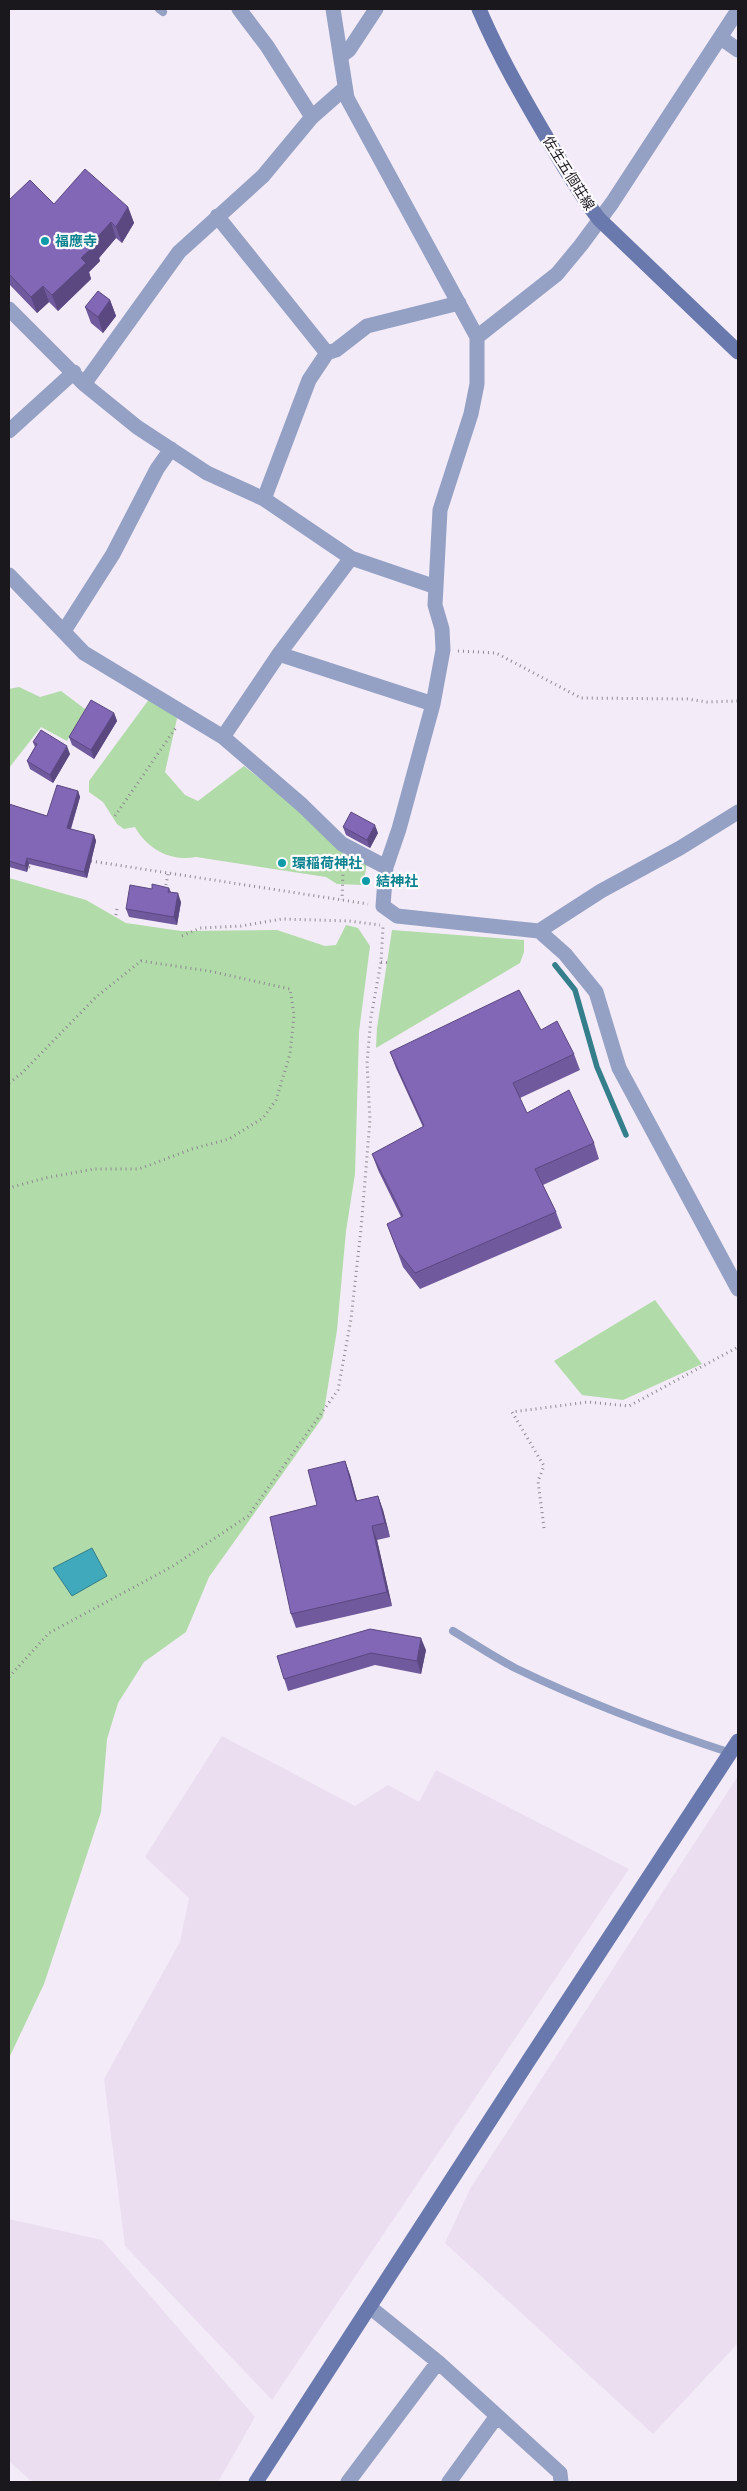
<svg xmlns="http://www.w3.org/2000/svg" width="747" height="2491" viewBox="0 0 747 2491" font-family="Ubuntu,'Noto Sans JP',sans-serif">
	<rect width="100%" height="100%" fill="#f3ebf7"/>
	<path fill="#eadef0" d="M222,1736L355,1806L388,1785L419,1802L436,1770L629,1869L272,2400L125,2246L104,2079L180,1942L189,1898L145,1857Z
		M738,1776V2343L653,2434L445,2243L470,2189Z
		M9,2219L102,2240L255,2417L218,2482H37L30,2480L9,2461Z"/>
	<path fill="#b1dba8" d="M19,687L40,697L61,691L85,709L67,741L41,727L9,768V689Z
		M150,698L178,714L165,772L185,795L198,801L244,766L367,863L363,885L337,884L326,877L196,857C171,862 147,849 135,827L124,829L117,824L103,802L89,792V781Z
		M9,878L86,900L126,923L181,931L277,930L325,946L336,945L346,925L358,928L370,946L359,1032L355,1174L346,1231L337,1330L323,1417L209,1577L186,1632L144,1662L118,1703L107,1739L101,1812L44,1984L9,2058Z
		M392,930L524,940V952L520,963L376,1048L377,1028Z
		M655,1300L702,1364L623,1400L582,1395L554,1361Z"/>
	<path fill="#40a9bb" stroke="#357e8b" d="M92,1548L107,1576L72,1596L53,1568Z"/>
	<g fill="none" stroke-linecap="round" stroke-linejoin="round">
		<path stroke="#357e8b" stroke-width="5.5" d="M555,965L575,990L597,1067L626,1135"/>
		<path stroke="#8f8a92" stroke-width="3" stroke-dasharray="1 4" stroke-linecap="butt" d="M458,651L496,653L581,698L687,699L707,702L738,701
			M115,816L177,726
			M91,861L368,904
			M292,864C300,865 310,867 318,866C329,864 335,857 343,869L342,900
			M29,867L31,868
			M165,890L168,874
			M116,915L117,909
			M182,936L200,928L241,926L282,919L349,921L380,925
			M381,962L390,963
			M9,1083L22,1073L96,997L141,961L209,971L290,989L294,1015L290,1054L276,1100L263,1118L229,1139L192,1149L139,1169H94L45,1178L9,1188
			M544,1528L538,1481L544,1466L512,1412L588,1402L629,1406L738,1347
			M9,1677L49,1633L173,1566L248,1516L338,1390L351,1319L361,1229L370,1120L367,1063L371,1017L381,962L383,927"/>
		<path stroke="#94a0c4" stroke-width="8" d="M159,9L163,12
			M453,1631C473,1643 494,1657 515,1668C585,1702 657,1729 731,1753"/>
		<path stroke="#94a0c4" stroke-width="15" d="M239,9L267,46L312,117
			M333,9L347,98L477,337V384L471,414L440,510L435,605L442,629L443,650L433,704L399,829L386,867L383,906L397,916L539,931L565,954L596,992L619,1068L738,1289
			M721,38L738,50
			M341,56L349,50L376,9
			M217,216L327,353L336,350L367,326L459,303
			M9,309L84,384L137,427L207,473L264,499L351,558L436,587
			M477,337L557,274L581,245L612,203L738,10
			M84,384L179,252L263,176L312,117L345,88
			M9,431L74,372
			M264,499L309,380L327,353
			M351,558L279,654L433,704
			M9,575L84,653L223,737L302,805L342,844L386,867
			M64,631L113,554L157,469L171,449
			M223,737L279,654
			M539,931L601,891L680,848L738,812
			M371,2308L438,2362L560,2473L561,2482
			M348,2482L438,2362
			M449,2482L497,2416"/>
		<path stroke="#6979ae" stroke-width="15" d="M479,9C499,56 525,101 551,145C566,170 581,196 599,219L738,352
			M256,2482L529,2060L738,1741"/>
	</g>
	<path fill="#70599d" d="M9,200L54,204L128,207L134,223L122,243L116,238L99,258L100,261L89,272L91,279L58,311L49,302L37,313L9,284Z
		M110,300L116,316L103,333L91,323L85,307Z
		M114,713L117,721L94,759L72,745L69,737Z
		M33,742L70,754L53,783L30,769L27,761L35,747Z
		M78,791L80,797L71,829L94,835L96,841L87,878L29,864L27,872L9,867V804L47,816Z
		M343,827L378,833L370,848L346,835Z
		M169,888L171,892L181,902L177,925L129,917L126,909L152,889Z
		M541,1030L574,1054L580,1070L520,1098L527,1113L594,1143L599,1159L543,1185L556,1212L562,1228L420,1289L403,1267L387,1224L401,1217L378,1170L372,1154L423,1127L396,1068L390,1052Z
		M345,1461L350,1475L357,1501L378,1496L383,1510L390,1537L377,1540L392,1606L296,1628L291,1614L317,1505Z
		M426,1650L421,1674L375,1665L288,1691L277,1656Z"/>
	<path fill="#5b4880" d="M128,207L134,223L122,243L116,227Z
		M111,222L116,238L99,258L100,261L89,272L91,279L58,311L52,295L92,243Z
		M43,286L49,302L37,313L31,297Z
		M110,300L116,316L103,333L98,317Z
		M114,713L117,721L94,759L91,750Z
		M67,746L70,754L53,783L50,775Z
		M78,791L80,797L69,834L67,828Z
		M375,825L378,833L370,848L367,840Z
		M94,835L96,841L87,878L84,872Z
		M27,858L29,864L27,872L25,866Z
		M178,893L181,902L177,925L174,917Z
		M345,1461L350,1475L361,1515L356,1501Z
		M378,1496L383,1510L390,1537L385,1523Z
		M372,1526L377,1540L392,1606L387,1592Z
		M421,1638L426,1650L421,1674L417,1661Z"/>
	<path fill="#8267b7" stroke="#5b4880" d="M85,169L128,207L116,227L111,222L92,243L94,246L81,258L86,263L52,295L43,286L31,297L9,274V200L30,180L54,204Z
		M98,291L110,300L98,317L85,307Z
		M91,700L114,713L91,750L69,737Z
		M41,730L67,746L50,775L27,761L37,744L33,742Z
		M57,785L78,791L67,828L94,835L84,872L27,858L25,866L9,861V804L47,816Z
		M351,812L375,825L367,840L343,827Z
		M152,884L169,888L168,892L178,893L174,917L126,909L130,885L152,889Z
		M519,990L541,1030L557,1021L574,1054L513,1083L527,1113L569,1090L594,1143L535,1169L556,1212L415,1273L398,1252L387,1224L403,1216L372,1154L424,1126L390,1052Z
		M345,1461L356,1501L378,1496L385,1523L372,1526L387,1592L291,1614L270,1517L317,1505L308,1470Z
		M370,1629L421,1638L417,1661L371,1653L284,1679L277,1656Z"/>
	<g fill="#0f9aa8" stroke="#fdfbfe" stroke-width="2">
		<circle cx="45" cy="241" r="5"/>
		<circle cx="282" cy="863" r="5"/>
		<circle cx="366" cy="881" r="5"/>
	</g>
	<g text-anchor="middle" dominant-baseline="central" stroke-width="4.5" stroke-linejoin="round" paint-order="stroke">
		<g font-size="14" fill="#1a181c" stroke="#fdfbfe">
			<text transform="translate(569 173) rotate(58)">佐生五個荘線</text>
		</g>
		<g font-size="14" font-weight="bold" fill="#0d838f" stroke="#fdfbfe" text-anchor="start">
			<text x="55" y="241">福應寺</text>
			<text x="292" y="863">環稲荷神社</text>
			<text x="376" y="881">結神社</text>
		</g>
	</g>
	<rect width="747" height="2491" fill="none" stroke="#1a181c" stroke-width="20"/>
</svg>
